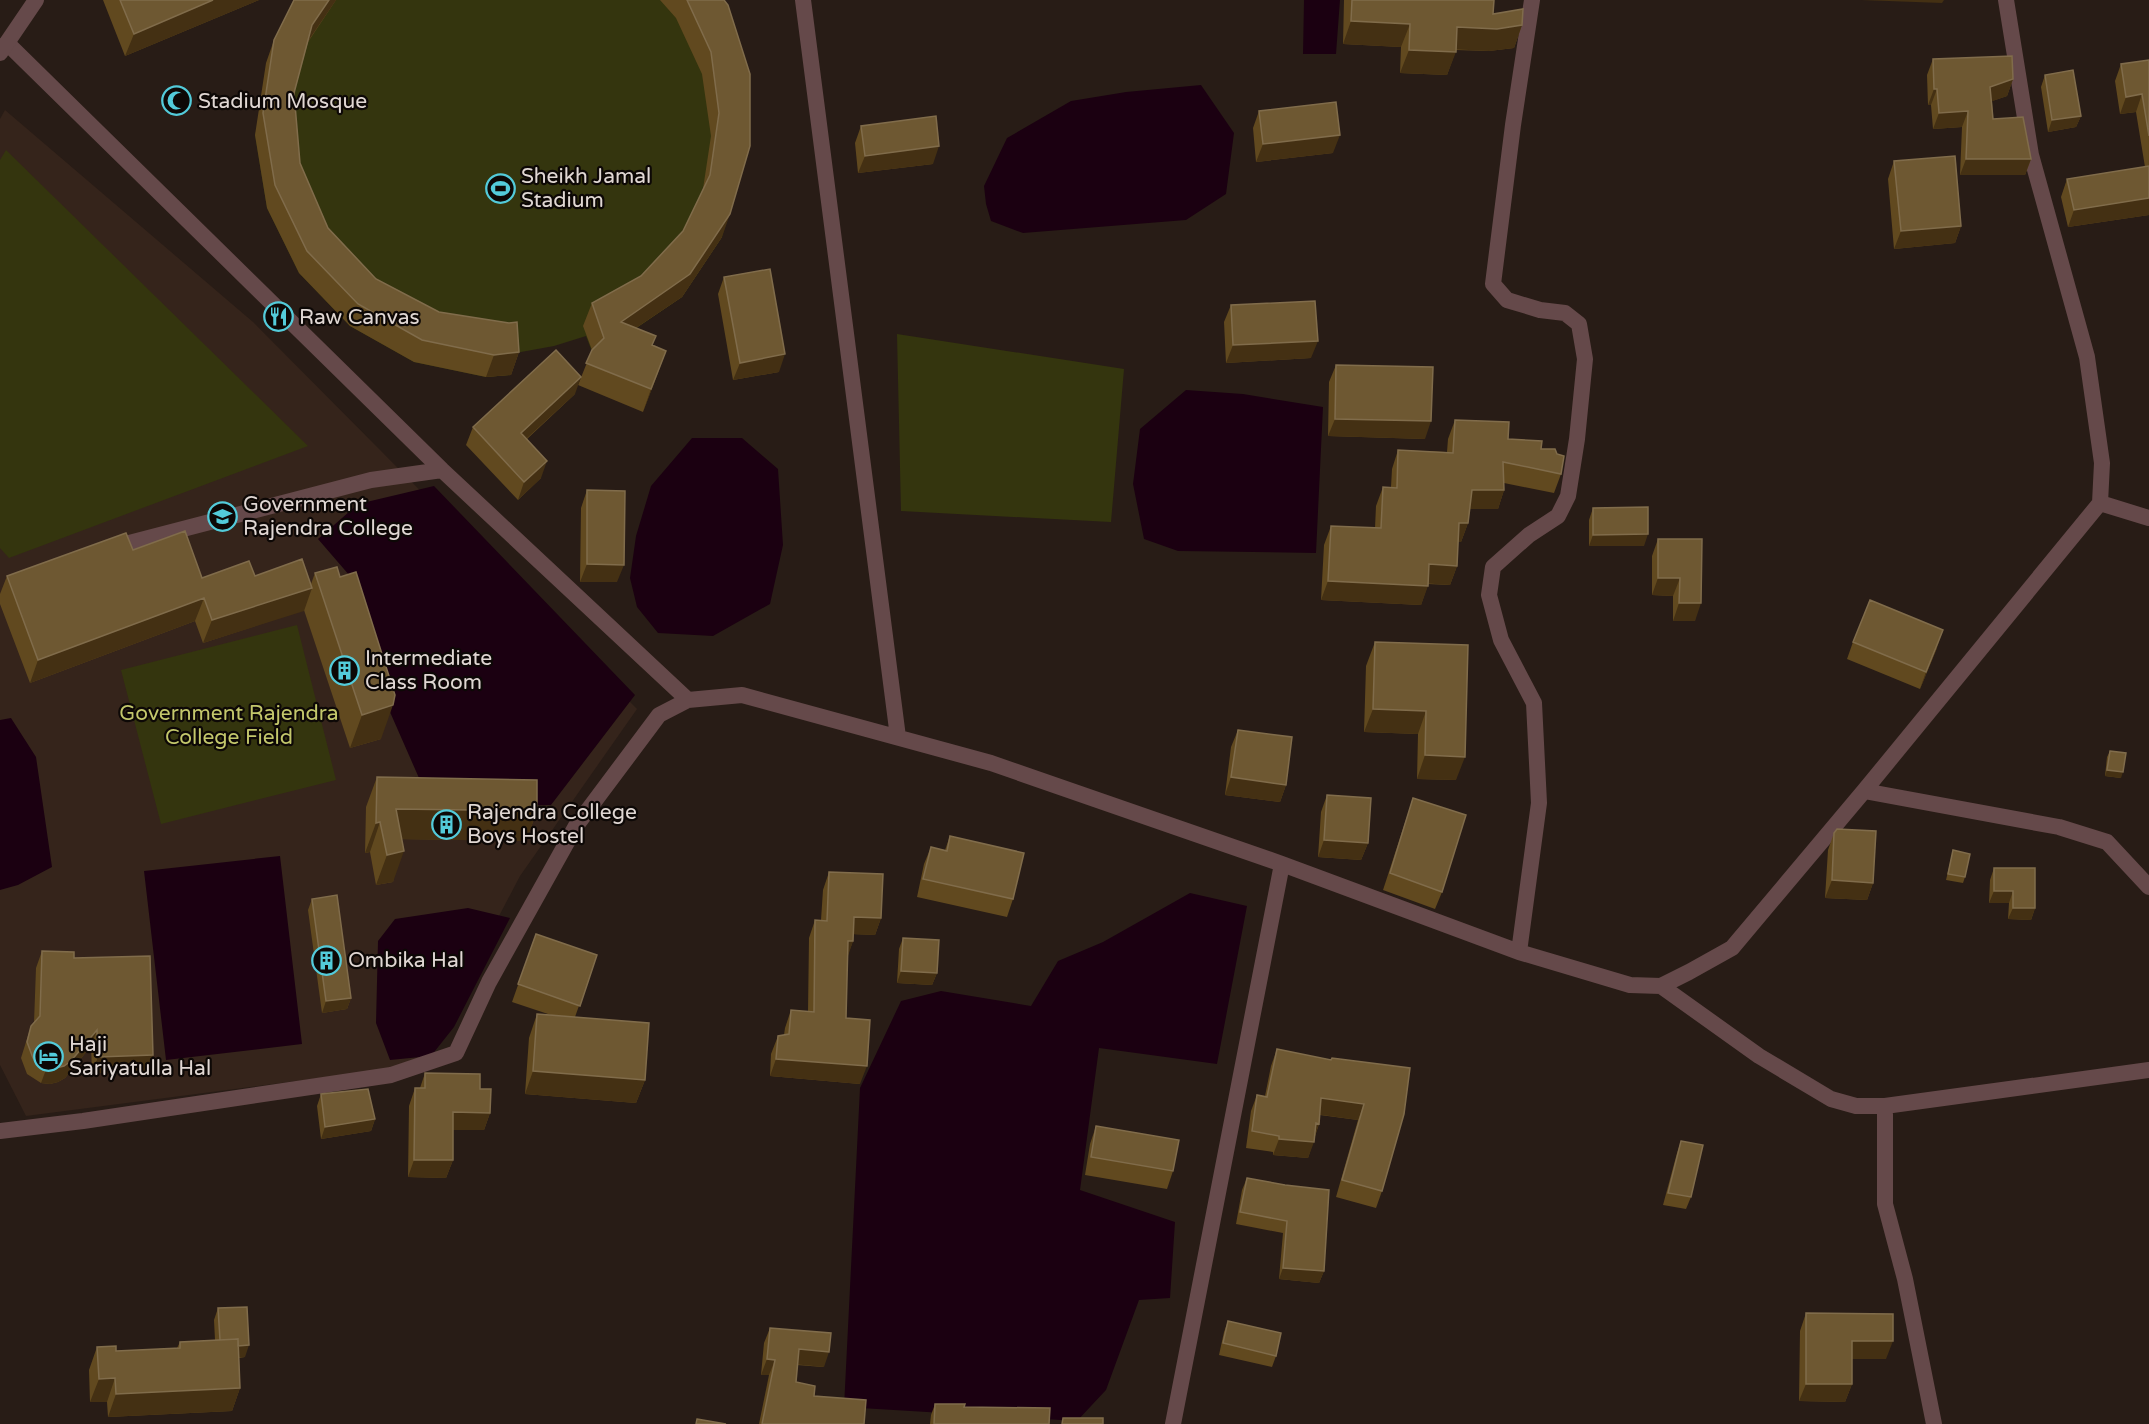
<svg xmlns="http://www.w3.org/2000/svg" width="2149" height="1424" viewBox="0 0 2149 1424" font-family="'Varela Round',sans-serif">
	<rect width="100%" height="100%" fill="#281c16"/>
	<path fill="#35241b" d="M5,110L253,322L637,709L520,876L421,1065L26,1116L0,1065V119Z"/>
	<path fill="#34350e" d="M296,0H700L742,168L722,237L682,297L594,357L586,336L554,346L510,354L511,375L486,377L414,362L350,326L299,273L267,208L255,135Z
		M6,150L308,446L9,558L0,548V160Z
		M897,334L1124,369L1111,522L901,511Z
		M297,625L336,780L161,824L121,670Z"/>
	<path fill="#1b0011" d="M1304,0H1340L1336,54H1303Z
		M1201,85L1234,133L1226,194L1186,220L1023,233L991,221L986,204L984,186L1007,138L1071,101L1126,92Z
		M1186,390L1243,394L1323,407L1316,553L1178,551L1144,539L1133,484L1140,429Z
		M692,438H742L778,469L783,545L770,604L713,636L658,633L637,607L630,578L636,536L651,486Z
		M434,486L635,695L551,805L461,807L426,794L390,712L356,583L318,539L358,504Z
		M11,718L36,757L52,867L18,885L0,890V720Z
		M280,856L302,1044L166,1060L144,871Z
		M1190,893L1247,906L1217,1064L1099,1048L1080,1190L1175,1222L1170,1298L1139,1300L1106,1390L1077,1421L844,1407L860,1088L901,1001L941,991L1031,1006L1058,961L1103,942Z
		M468,908L510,918L454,1027L431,1056L390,1060L376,1023L378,941L395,919Z"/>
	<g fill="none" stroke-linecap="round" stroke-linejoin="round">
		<path stroke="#65494a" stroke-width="16" d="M803,0L898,737
			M7,43L442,470L688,700
			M2100,503L2149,518
			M110,548L371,480L442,470
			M1864,791L2059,827L2107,842L2149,887
			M1519,952L1539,803L1534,703L1501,640L1489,595L1493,567L1529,535L1558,516L1568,496L1577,439L1585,359L1579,324L1565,313L1540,310L1507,300L1493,284L1513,125L1532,0
			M1661,986L1759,1056L1831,1099L1856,1106H1885L2149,1070
			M1885,1106V1204L1905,1279L1934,1424
			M0,1131L83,1121L391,1075L456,1053L489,982L576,826L659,715L688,700L742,695L991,763L1282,864L1519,952L1630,985L1661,986L1689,972L1732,948L1864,791L2100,503L2102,463L2087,357L2031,155L2006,0
			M1173,1424L1282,864"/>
		<path stroke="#65494a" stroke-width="16" d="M0,53L36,0"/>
	</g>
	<path fill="#61491f" d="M103,0H259L125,56Z
		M294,0H336L308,42L294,93L300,163L328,228L376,279L439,312L519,352L511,375L486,377L414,362L350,326L299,273L267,208L255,135L266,63L274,40Z
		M660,0H724L722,237L682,297L636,328L652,345L666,351L643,412L578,385L592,350L583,326L592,303L641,276L683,231L703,189L711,136L702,74L676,18Z
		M1344,0H1494L1493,14L1522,25L1514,48L1489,51L1456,50L1447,75L1400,73L1401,47L1343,44Z
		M1933,59L2013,79L2007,96L1992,101L1993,119L2031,159L2025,175H1960L1962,127L1933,129L1931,105H1928L1927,75Z
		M2149,60V215L2068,227L2061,197L2067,179L2145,167L2136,112L2120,114L2115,81L2121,64Z
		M2045,75L2081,116L2076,127L2048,132L2041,87Z
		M1259,111L1333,153L1256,162L1253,128Z
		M861,126L933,164L858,173L855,143Z
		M1894,161L1961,226L1955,243L1894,249L1888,179Z
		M724,277L779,372L733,380L718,294Z
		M1231,305L1311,358L1226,363L1224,322Z
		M1336,365L1425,439L1328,436L1329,382Z
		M575,394L527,439L541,478L518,500L466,445L473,427Z
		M1455,420L1508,439L1541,449L1561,474L1554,493L1504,483V490L1498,509H1470L1468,523L1461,542H1458L1457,566L1450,585L1428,584L1421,605L1321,600L1324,545L1331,526L1375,528L1376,506L1383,487H1391L1392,469L1398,450L1447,452L1448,439Z
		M587,490L617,582H580L581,508Z
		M1593,508L1644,546H1589V520Z
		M1658,539H1702L1695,621H1673V596L1652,595V556Z
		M133,550L202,578L255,576L311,584L315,573L381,739L350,748L304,610L203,643L195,621L30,683L0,604V594L7,576Z
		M1375,642L1468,645L1456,780L1417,779L1418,734L1364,732L1366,666Z
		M1853,642L1937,648L1920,689L1847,659Z
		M1238,730L1286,785L1280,802L1225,795L1231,747Z
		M2110,751L2121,778L2105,776L2107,757Z
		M377,777L537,811L526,841L402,839L393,882L376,885L370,852L365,853L366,807Z
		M1327,795L1368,843L1361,860L1318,857L1321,812Z
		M1413,798L1442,892L1435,909L1383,890Z
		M1834,833L1873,883L1867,900L1825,898L1828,850Z
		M950,836L1013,899L1007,917L917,897L924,864L931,847L945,850Z
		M1953,850L1965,877L1963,883L1946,880Z
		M1994,868L2035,908L2031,920L2008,919L2009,903H1989L1990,880Z
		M829,872L881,918L875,935L853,934V941L847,957L846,1018L860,1084L770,1076L771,1054L778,1036L784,1035L785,1028L791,1010L808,1012L809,938L815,920H821L823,890Z
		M312,899L351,998L347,1009L322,1013L308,910Z
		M536,934L597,955L575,1017L645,1080L636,1103L525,1094L529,1038L537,1014L551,1015L512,1002Z
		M903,938L937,973L932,985L897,983L899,949Z
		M42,951L74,958L147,1072L92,1073L91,1046L65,1078L58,1082L50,1084L41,1083L27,1074L21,1058L31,1026L34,1023L36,968Z
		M1277,1049L1331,1060L1410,1068L1382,1191L1376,1208L1336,1197L1358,1120L1320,1115L1319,1124L1308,1158L1273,1155V1152L1246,1148L1251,1111L1257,1095L1265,1096L1271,1066Z
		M425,1073L480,1089L490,1113L484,1130H453V1160L446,1178L408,1177L409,1106L415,1088H420Z
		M321,1094L375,1119L371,1131L321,1139L317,1106Z
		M1096,1126L1173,1171L1167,1189L1085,1175L1090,1144Z
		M1681,1141L1691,1197L1686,1209L1663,1205L1677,1153Z
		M1247,1178L1285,1185L1324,1271L1319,1283L1279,1279L1283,1233L1236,1224L1242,1190Z
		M218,1308L245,1357L239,1358L240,1388L232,1411L108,1417L107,1402H90L89,1370L97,1347L116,1351L177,1348L180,1342L215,1340L214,1320Z
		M1806,1313L1886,1359H1852V1384L1845,1402L1799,1401L1800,1331Z
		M1228,1321L1276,1356L1272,1367L1219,1355L1224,1332Z
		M770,1328L824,1367L797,1365L796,1382L814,1396L864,1424H759L769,1375H761L764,1343Z
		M935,1404L964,1407L1049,1424H930L931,1415Z"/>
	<path fill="#443013" d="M213,0H259L125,56L134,34Z
		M329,0H336L304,47L312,25Z
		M1861,0H1944L1942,3Z
		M1351,21L1410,24L1401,47L1343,44Z
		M1522,25L1514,48L1489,51L1449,49L1457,27Z
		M1409,50L1456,52L1447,75L1400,73Z
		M2013,79L2007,96L1984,104L1990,87Z
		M1934,89H1937L1931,105H1928Z
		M2142,94L2136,112L2120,114L2126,97Z
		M1968,111L1962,127L1933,129L1939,113Z
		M2081,116L2076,127L2048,132L2052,120Z
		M1340,135L1333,153L1256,162L1263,144Z
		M939,146L933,164L858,173L865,156Z
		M1966,159H2031L2025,175H1960Z
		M2149,198V215L2068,227L2074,210Z
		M730,214L722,237L682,297L612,344L621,322Z
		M1961,226L1955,243L1894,249L1901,231Z
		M1318,341L1311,358L1226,363L1233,345Z
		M666,351L658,373L643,412L651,389Z
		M519,352L511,375L486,377L494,355Z
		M785,354L779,372L733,380L740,363Z
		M581,377L575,394L514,450L521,433Z
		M1335,419L1431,421L1425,439L1328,436Z
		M547,461L541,478L518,500L524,482Z
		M1472,490H1504L1498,509H1465Z
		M1459,523H1468L1461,542H1452Z
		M1648,534L1644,546H1589L1593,535Z
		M587,564L624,565L617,582H580Z
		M1429,564L1457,566L1450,585L1422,583Z
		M1658,578H1680L1673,596L1652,595Z
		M1328,581L1428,586L1421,605L1321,600Z
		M312,588L304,611L203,643L212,620Z
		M204,598L195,621L30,683L38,660Z
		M1679,603H1701L1695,621H1673Z
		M1943,630L1937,648L1920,689L1926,672Z
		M393,705L381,739L350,748L362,715Z
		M1373,709L1426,711L1418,734L1364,732Z
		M1425,755L1465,757L1456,780L1417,779Z
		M2107,770L2123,772L2121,778L2105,776Z
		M1231,777L1286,785L1280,802L1225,795Z
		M396,809L537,811L526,841L385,839Z
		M380,822L370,852L365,853L376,823Z
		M1324,840L1368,843L1361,860L1318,857Z
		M404,851L393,882L376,885L387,855Z
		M1832,880L1873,883L1867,900L1825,898Z
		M1994,891H2013L2009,903H1989Z
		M2013,908H2035L2031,920L2008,919Z
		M854,917L881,918L875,935L848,934Z
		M848,941H853L847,959Z
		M901,971L937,973L932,985L897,983Z
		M351,998L347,1009L322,1013L326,1001Z
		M97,1030L91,1046L65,1078L58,1082L50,1084L41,1083L47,1067Z
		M153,1055L147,1072L92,1073L98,1057Z
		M776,1059L867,1066L860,1084L770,1076Z
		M533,1071L645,1080L636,1103L525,1094Z
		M1321,1098L1364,1104L1358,1120L1315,1114Z
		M453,1112L490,1113L484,1130H447Z
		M375,1119L371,1131L321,1139L325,1127Z
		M1316,1123L1319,1124L1313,1140Z
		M1279,1139L1314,1142L1308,1158L1273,1155Z
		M414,1160H453L446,1178L408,1177Z
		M1283,1268L1324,1271L1319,1283L1279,1279Z
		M1852,1341H1893L1886,1359H1845Z
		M249,1345L245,1357L216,1359L220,1347Z
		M799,1349L829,1352L824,1367L793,1364Z
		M767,1359L775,1360L769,1375H761Z
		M115,1378L107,1402H90L99,1379Z
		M1806,1384H1852L1845,1402L1799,1401Z
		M240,1388L232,1411L108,1417L116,1394Z"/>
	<path fill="#6e5832" stroke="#806c4b" stroke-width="1.5" d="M120,0H213L134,34Z
		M294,0H329L312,25L294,93L300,163L328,228L376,279L439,312L509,323L517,322L519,352L494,355L422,340L358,304L307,251L275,185L263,113L274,40Z
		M687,0H724L728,5L750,74V146L730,214L690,274L621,322L656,336L652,345L666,351L651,389L586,363L592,350L604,338L592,303L641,276L683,231L710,175L719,113L711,52Z
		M1352,0H1494L1493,14L1523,9L1522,25L1497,29L1457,27L1456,52L1409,50L1410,24L1351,21Z
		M2012,56L2013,79L1990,87L1993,119L2023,117L2031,159H1966L1968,111L1939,113L1937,89H1934L1933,59Z
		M2149,60V136L2142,94L2126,97L2121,64Z
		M2073,70L2081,116L2052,120L2045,75Z
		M1336,102L1340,135L1263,144L1259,111Z
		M936,116L939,146L865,156L861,126Z
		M1955,156L1961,226L1901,231L1894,161Z
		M2149,166V198L2074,210L2067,179Z
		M770,269L785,354L740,363L724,277Z
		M1315,301L1318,341L1233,345L1231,305Z
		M556,350L581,377L521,433L547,461L524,482L473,427Z
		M1336,365L1433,367L1431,421L1335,419Z
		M1455,420L1509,422L1508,439L1542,441L1541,449H1555L1557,454L1564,456L1561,474L1503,462L1504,490H1472L1468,523H1459L1457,566L1429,564L1428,586L1328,581L1331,526L1381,528L1383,487L1397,488L1398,450L1453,453Z
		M587,490L625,491L624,565L587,564Z
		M1648,507V534L1593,535V508Z
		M185,531L202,578L249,561L255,576L302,559L312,588L212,620L204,598L38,660L7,576L126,533L133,550Z
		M1658,539H1702L1701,603H1679L1680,578H1658Z
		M337,567L340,577L356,572L395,695L393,705L362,715L315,573Z
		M1870,600L1943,630L1926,672L1853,642Z
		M1375,642L1468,645L1465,757L1425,755L1426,711L1373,709Z
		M1238,730L1292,737L1286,785L1231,777Z
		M2110,751L2126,753L2123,772L2107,770Z
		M377,777L537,780V811L396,809L404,851L387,855L380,822L376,823Z
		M1327,795L1371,798L1368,843L1324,840Z
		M1413,798L1466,815L1442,892L1390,873Z
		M1837,829L1876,831L1873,883L1832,880L1834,833Z
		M950,836L1024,853L1013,899L923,879L931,847L947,851Z
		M1953,850L1970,854L1965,877L1948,874Z
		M1994,868H2035V908H2013V891H1994Z
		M829,872L883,874L881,918L854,917L853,941H848L846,1018L870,1020L867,1066L776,1059L778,1036L789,1034L791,1010L814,1012L815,920L827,921Z
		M337,895L351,998L326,1001L312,899Z
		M536,934L597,955L580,1006L518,984Z
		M903,938L939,940L937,973L901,971Z
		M42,951L74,952V958L150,956L153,1055L98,1057L97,1030L71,1061L64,1066L56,1068L47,1067L33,1058L27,1042L31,1026L40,1016Z
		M537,1014L649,1023L645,1080L533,1071Z
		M1277,1049L1331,1060L1332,1058L1410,1068L1404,1114L1382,1191L1342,1180L1364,1104L1321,1098L1319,1124L1316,1123L1314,1142L1279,1139V1136L1252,1131L1257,1095L1267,1097Z
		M425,1073L480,1074V1089H491L490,1113L453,1112V1160H414L415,1088H425Z
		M368,1089L375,1119L325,1127L321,1094Z
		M1096,1126L1179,1140L1173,1171L1091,1157Z
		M1681,1141L1703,1145L1691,1197L1668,1193Z
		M1247,1178L1285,1185L1329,1190L1324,1271L1283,1268L1287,1221L1240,1212Z
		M247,1307L249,1345L238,1346V1339L220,1340L218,1308Z
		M1806,1313L1893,1314V1341H1852V1384H1806Z
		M1228,1321L1281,1333L1276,1356L1223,1343Z
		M770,1328L831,1333L829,1352L799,1349L796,1382L815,1386L814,1396L866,1400L864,1424H762L775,1360L767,1359Z
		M238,1339L240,1388L116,1394L115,1378L99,1379L97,1347L116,1346V1351L180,1348V1342Z
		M935,1404H965L964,1407L1050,1408L1049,1424H934Z
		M1063,1418H1103V1424H1062Z
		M697,1419L726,1424H696Z"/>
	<defs>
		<symbol id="mosque-ring" viewBox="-11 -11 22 22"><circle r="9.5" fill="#0d0806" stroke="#53cbda" stroke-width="1.5"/><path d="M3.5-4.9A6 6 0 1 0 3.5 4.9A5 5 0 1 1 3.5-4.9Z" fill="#53cbda"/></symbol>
		<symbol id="stadium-ring" viewBox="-11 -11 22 22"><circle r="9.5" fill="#0d0806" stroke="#53cbda" stroke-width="1.5"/><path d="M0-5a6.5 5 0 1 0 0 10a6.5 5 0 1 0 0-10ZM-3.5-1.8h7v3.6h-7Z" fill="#53cbda"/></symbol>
		<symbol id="restaurant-ring" viewBox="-11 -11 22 22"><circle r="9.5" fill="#0d0806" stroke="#53cbda" stroke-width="1.5"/><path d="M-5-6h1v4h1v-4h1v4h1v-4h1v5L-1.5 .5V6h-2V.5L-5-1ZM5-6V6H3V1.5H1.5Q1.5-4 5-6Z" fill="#53cbda"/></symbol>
		<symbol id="university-ring" viewBox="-11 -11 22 22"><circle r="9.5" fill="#0d0806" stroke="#53cbda" stroke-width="1.5"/><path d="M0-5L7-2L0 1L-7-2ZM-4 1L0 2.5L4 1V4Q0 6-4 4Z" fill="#53cbda"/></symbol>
		<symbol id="building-ring" viewBox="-11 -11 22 22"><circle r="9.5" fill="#0d0806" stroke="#53cbda" stroke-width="1.5"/><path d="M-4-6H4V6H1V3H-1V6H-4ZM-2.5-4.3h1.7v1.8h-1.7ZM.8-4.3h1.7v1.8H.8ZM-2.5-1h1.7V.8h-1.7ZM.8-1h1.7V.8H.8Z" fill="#53cbda"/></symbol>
		<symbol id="hotel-ring" viewBox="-11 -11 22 22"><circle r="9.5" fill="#0d0806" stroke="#53cbda" stroke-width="1.5"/><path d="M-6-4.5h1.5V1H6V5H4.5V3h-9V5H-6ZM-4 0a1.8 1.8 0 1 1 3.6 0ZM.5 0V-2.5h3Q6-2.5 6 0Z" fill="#53cbda"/></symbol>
	</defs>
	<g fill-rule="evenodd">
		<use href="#mosque-ring" x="160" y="84" width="33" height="33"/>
		<use href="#stadium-ring" x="484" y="172" width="33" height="33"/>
		<use href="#restaurant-ring" x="262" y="300" width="33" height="33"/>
		<use href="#university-ring" x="206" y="500" width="33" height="33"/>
		<use href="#building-ring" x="328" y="654" width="33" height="33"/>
		<use href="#building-ring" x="430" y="808" width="33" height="33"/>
		<use href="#building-ring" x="310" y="944" width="33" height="33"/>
		<use href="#hotel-ring" x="32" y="1040" width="33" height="33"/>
	</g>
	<g text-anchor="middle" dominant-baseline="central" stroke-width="4.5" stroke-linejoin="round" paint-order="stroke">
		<g font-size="21" fill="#e0d7d3" stroke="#0d0806" text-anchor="start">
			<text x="198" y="101">Stadium Mosque</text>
			<text x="521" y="176">Sheikh Jamal<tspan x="521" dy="24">Stadium</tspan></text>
			<text x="299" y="317">Raw Canvas</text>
			<text x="243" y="504">Government<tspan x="243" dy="24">Rajendra College</tspan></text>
			<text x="365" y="658">Intermediate<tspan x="365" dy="24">Class Room</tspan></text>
			<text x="467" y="812">Rajendra College<tspan x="467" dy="24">Boys Hostel</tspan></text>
			<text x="348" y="960">Ombika Hal</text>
			<text x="69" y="1044">Haji<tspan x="69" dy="24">Sariyatulla Hal</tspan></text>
		</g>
		<g font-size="21" fill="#c3c76b" stroke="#0d0806">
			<text x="229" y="713">Government Rajendra<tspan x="229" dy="24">College Field</tspan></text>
		</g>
	</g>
</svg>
